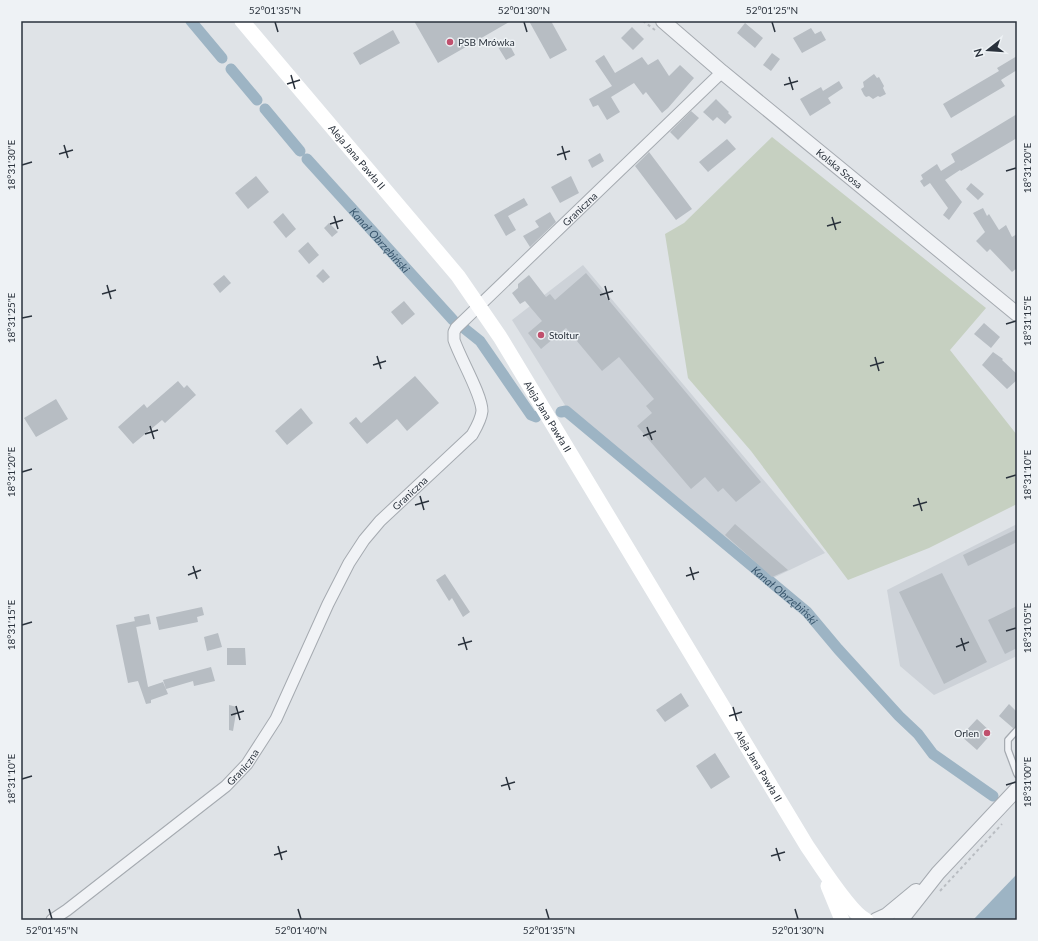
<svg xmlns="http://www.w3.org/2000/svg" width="1038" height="941" viewBox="0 0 1038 941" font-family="Lato,sans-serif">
	<rect width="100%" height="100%" fill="#dfe3e7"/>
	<path fill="#cdd2d8" d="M583,265L825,553L769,580L568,410L512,320Z
		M1017,524V656L934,695L900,666L887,590Z"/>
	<path fill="#c6d0c1" d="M772,137L986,308L950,350L1017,435V504L929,548L848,580L751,451L688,378L665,234L684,223Z"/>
	<path fill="#9db4c4" d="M1017,874V920H975L974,919Z"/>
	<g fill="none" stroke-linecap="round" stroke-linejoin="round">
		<g stroke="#9db4c4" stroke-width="11">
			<path d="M191,21L222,58"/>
			<path d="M231,69L257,100"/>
			<path d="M265,109L300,151"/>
			<path id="s1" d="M307,159L453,320"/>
			<path d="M465,329L480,341L531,415L536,417"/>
			<path id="s2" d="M561,412L566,411L807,612L838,649L899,716L918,734L933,754L993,796"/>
		</g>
	</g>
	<path fill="#b7bdc3" d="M414,21H511L438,63Z
		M529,21H551L567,50L550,59Z
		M745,23L763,38L755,48L737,33Z
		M632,27L644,39L633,50L621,38Z
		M811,28L815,34L821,31L826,40L802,53L793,38Z
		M393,30L400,43L360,65L353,53Z
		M508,42L515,55L506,60L498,47Z
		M772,53L780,59L771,71L763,65Z
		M604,55L615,73L642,57L648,65L658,59L669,76L680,65L694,78L668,108L662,113L646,92L643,95L634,83L611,97L620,112L607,120L598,105L593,107L589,99L612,86L595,61Z
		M1017,56V70L1001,80L1005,86L951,118L943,104L999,71L997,68Z
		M874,74L877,78L879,77L884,86L883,88L886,94L880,97L878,96L873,99L869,96L866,97L864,95L861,89L864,87L863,82Z
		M839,81L843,88L828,98L831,103L810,116L800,99L821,87L823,91Z
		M716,99L729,112L728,113L732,117L725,124L717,117L713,121L703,112Z
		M691,111L699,118L678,140L670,132Z
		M1017,114V138L961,171L960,170L945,180L962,202L949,220L943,215L948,208L930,183L924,187L920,181L923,179L921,175L937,164L941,171L955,162L951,154Z
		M727,139L736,149L708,172L699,162Z
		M649,152L692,209L676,220L635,166Z
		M600,153L604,161L592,168L588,160Z
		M256,176L269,192L248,209L235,193Z
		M571,176L579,193L560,203L551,187Z
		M971,183L984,194L978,200L966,189Z
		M524,198L528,205L508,216L516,230L506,236L494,215Z
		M983,208L987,216L989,214L999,230L1006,225L1012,237L1017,234V268L1012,272L990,249L987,252L976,241L985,232L973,213Z
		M550,212L556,222L530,247L523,236L539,227L535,221Z
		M283,213L296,229L286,238L273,222Z
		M329,223L338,232L332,237L324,228Z
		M308,242L319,255L309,264L298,251Z
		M323,269L330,277L323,283L316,276Z
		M586,273L761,482L736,502L723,488L718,492L705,477L691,489L637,426L652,413L646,406L654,399L619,357L602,371L566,328L541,349L528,333L542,321L525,301L520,304L512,293L518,288V284L529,275L546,297L550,294L555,300Z
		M224,275L231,283L220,293L213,284Z
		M404,301L415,314L402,325L391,312Z
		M984,323L1000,337L991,348L974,334Z
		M993,352L1003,359L1002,360L1017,374V380L1007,389L982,365Z
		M415,376L439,403L407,431L397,419L367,444L349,423L356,417L361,423Z
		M178,381L184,388L187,385L196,395L165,423L162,420L133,444L118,427L144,404L147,408Z
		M56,399L68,419L36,437L24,418Z
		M301,408L313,423L287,445L275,431Z
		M735,524L788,570L772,577L725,535Z
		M1017,529V542L968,566L963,555Z
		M942,573L987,662L944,684L899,592Z
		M445,574L470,612L463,617L452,598L449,601L436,580Z
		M1017,606V648L1005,654L988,620Z
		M202,607L204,615L197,617L198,622L159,630L156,617Z
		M149,614L151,624L136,627L134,617Z
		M135,621L148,687L163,682L168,694L151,700V703L146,704L138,681L128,683L116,625Z
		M218,633L222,647L207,651L204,637Z
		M227,648H245L246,665H227Z
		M211,667L215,681L194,686L193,681L166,689L163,680Z
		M681,693L689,706L665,722L656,710Z
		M1009,704L1017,712V726L1013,728L999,716Z
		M229,705L237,707L233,731L229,730Z
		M977,719L992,733L977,750L961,736Z
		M715,753L730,777L711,789L696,766Z"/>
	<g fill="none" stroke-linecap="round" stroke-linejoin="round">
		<defs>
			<path id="service" d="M1017,730L1008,740V750L1017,774"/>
			<g id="minor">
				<path id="s3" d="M52,920L67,910L226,786L247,764L276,719L328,604L349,563L364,540L380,521L472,435C476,428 481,420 482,411C482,395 460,358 454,340V332L456,328L722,72"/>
			</g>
			<g id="tertiary">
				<path id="s4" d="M663,21L722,72L1017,314"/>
				<path d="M876,920L887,915L916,891"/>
				<path d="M901,920L938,873L1017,789"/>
			</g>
		</defs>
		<use href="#service" stroke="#a5aab0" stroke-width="8"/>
		<use href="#minor" stroke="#a5aab0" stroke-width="13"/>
		<use href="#tertiary" stroke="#a5aab0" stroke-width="16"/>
		<path stroke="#b9bdc2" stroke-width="2" stroke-dasharray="3 3" stroke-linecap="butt" d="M643,21L655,30
			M940,891L1002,824"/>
		<use href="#service" stroke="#f1f3f6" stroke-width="5.5"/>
		<use href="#minor" stroke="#f1f3f6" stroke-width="11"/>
		<use href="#tertiary" stroke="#f1f3f6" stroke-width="14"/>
		<g stroke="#fff" stroke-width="15">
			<path id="s5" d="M242,21L458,276L500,337L807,846C819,863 850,913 866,920"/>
			<path d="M828,886L842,920"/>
		</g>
	</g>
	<path fill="none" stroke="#2a323c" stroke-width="1.5" d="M275,22L278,32M524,22L527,32M772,22L775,32M291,75L295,89M789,77L793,90M287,84L300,80M784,85L798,81M64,145L68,158M562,146L566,160M59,154L73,150M557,155L570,151M22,165L32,162M1006,171L1016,168M334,216L338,229M832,217L836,230M330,224L343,220M827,226L841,222M107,285L111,299M605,286L609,300M102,294L116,290M600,295L613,291M22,318L32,316M1006,324L1016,321M377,356L381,369M875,357L879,371M373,365L386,361M870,366L884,362M150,426L154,439M647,427L652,440M145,434L158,430M643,436L656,431M22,472L32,469M1006,478L1016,475M420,496L424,510M918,498L922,511M415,505L429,501M913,506L927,502M193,566L197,579M690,567L694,580M188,575L201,570M686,576L699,572M22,625L32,622M1006,631L1016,628M463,637L467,650M961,638L965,651M458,645L472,641M956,647L969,642M236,706L240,720M733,707L737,721M231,715L244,711M729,716L742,712M506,777L510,790M22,779L32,776M1006,785L1016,782M501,786L515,782M278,846L282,860M776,848L780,861M274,855L287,851M771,856L785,852M49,909L52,919M298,909L301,919M546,909L549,919M795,909L798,919"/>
	<g fill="#c0506d" stroke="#eef2f5" stroke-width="1.5">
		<circle cx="450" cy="42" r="4"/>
		<circle cx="541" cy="335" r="4"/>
		<circle cx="987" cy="733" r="4"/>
	</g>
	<g text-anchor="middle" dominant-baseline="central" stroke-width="3" stroke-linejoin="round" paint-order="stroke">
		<g font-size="10" fill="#2a323c" stroke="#eef2f5" text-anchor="start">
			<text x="458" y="42">PSB Mrówka</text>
			<text x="549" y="335">Stoltur</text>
			<text x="979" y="733" text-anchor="end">Orlen</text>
		</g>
		<g font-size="10" fill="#2a323c" stroke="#eef2f5">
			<text stroke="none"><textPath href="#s5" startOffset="178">Aleja Jana Pawła II</textPath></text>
			<text stroke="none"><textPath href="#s4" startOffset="230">Kolska Szosa</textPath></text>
			<text stroke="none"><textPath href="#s3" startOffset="941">Graniczna</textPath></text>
			<text stroke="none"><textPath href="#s5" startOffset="501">Aleja Jana Pawła II</textPath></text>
			<text stroke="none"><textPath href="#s3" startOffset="569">Graniczna</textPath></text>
			<text stroke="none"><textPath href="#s3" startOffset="245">Graniczna</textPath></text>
			<text stroke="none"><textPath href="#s5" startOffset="909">Aleja Jana Pawła II</textPath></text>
		</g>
		<g font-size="11" font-style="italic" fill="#38556c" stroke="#eef2f5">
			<text stroke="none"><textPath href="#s1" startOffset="109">Kanał Obrzębiński</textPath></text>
			<text stroke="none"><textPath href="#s2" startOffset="291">Kanał Obrzębiński</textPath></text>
		</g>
	</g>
	<rect width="1038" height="941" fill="none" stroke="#eef2f5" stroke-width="44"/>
	<g transform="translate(988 50) rotate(253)" stroke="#eef2f5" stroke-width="3" paint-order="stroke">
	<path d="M0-3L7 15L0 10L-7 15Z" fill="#2a323c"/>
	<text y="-6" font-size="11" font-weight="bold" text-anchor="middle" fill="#2a323c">N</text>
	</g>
	<rect x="22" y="22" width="994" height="897" fill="none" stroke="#2a323c" stroke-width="1.5"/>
	<g font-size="10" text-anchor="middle" fill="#2a323c">
		<text x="275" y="14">52°01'35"N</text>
		<text x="524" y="14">52°01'30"N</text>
		<text x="772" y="14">52°01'25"N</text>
		<text transform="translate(11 165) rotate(-90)" y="4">18°31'30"E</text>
		<text transform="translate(1027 168) rotate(-90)" y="4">18°31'20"E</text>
		<text transform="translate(11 318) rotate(-90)" y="4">18°31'25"E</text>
		<text transform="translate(1027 321) rotate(-90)" y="4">18°31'15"E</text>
		<text transform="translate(11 472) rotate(-90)" y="4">18°31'20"E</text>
		<text transform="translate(1027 475) rotate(-90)" y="4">18°31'10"E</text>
		<text transform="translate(11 625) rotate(-90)" y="4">18°31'15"E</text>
		<text transform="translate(1027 628) rotate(-90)" y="4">18°31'05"E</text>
		<text transform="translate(11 779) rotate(-90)" y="4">18°31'10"E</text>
		<text transform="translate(1027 782) rotate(-90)" y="4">18°31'00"E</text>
		<text x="52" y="934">52°01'45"N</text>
		<text x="301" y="934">52°01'40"N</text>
		<text x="549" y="934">52°01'35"N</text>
		<text x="798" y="934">52°01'30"N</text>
	</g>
</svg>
